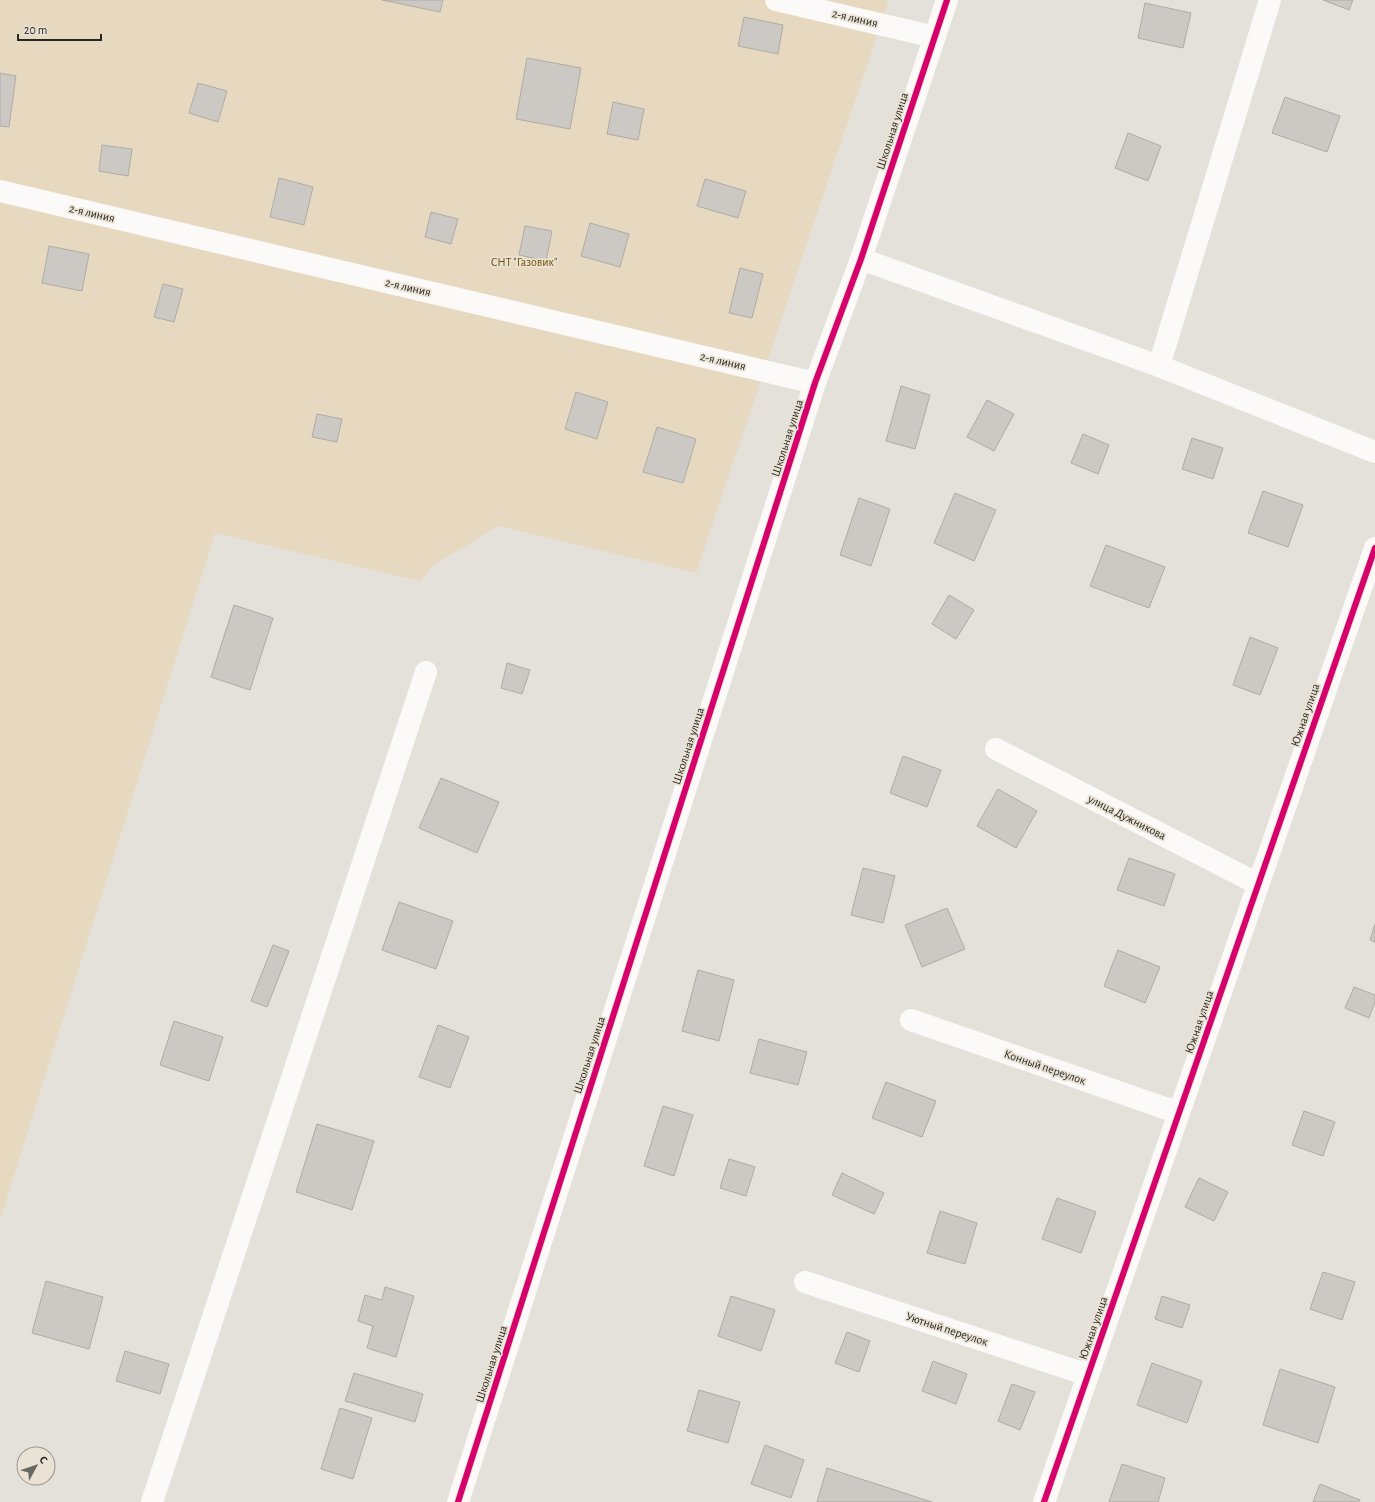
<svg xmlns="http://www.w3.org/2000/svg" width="1375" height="1502" viewBox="0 0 1375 1502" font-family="'Alegreya Sans',sans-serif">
	<rect width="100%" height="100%" fill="#e4e1da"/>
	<path fill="#e7d9c0" d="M0,0H889L696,573L499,526L432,566L420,581L215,533L0,1220Z"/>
	<path fill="#ccc9c4" stroke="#aeaba6" d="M382,0H443L440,12Z
		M1323,0H1353L1349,10Z
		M1145,3L1191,13L1183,48L1138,38Z
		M744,17L783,25L778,54L738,46Z
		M527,58L581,68L570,129L516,119Z
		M0,73L16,76L9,127L0,126Z
		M198,83L227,91L218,122L189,113Z
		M1285,97L1340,116L1327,152L1272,133Z
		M613,102L644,109L638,140L607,134Z
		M1128,133L1161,146L1148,181L1115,168Z
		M102,145L132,149L128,176L99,171Z
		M279,178L313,187L304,225L270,217Z
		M705,179L746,191L738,218L697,206Z
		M431,212L458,219L451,244L425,237Z
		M590,223L629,234L620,267L581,256Z
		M525,226L552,231L546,261L519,255Z
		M49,246L89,254L82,291L42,283Z
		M740,268L763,274L752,318L729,313Z
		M163,284L183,289L174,322L154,317Z
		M901,386L930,395L915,449L886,441Z
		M576,392L608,402L597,439L565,429Z
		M987,400L1014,414L994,451L967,437Z
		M317,414L342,419L337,442L312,437Z
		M657,427L696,439L683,483L643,472Z
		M1083,434L1109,445L1098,474L1071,463Z
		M1192,438L1223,448L1213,479L1182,469Z
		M1263,491L1303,505L1288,547L1248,533Z
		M955,493L996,510L974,561L934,543Z
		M859,498L890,509L871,566L840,555Z
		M1106,545L1165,567L1149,608L1090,586Z
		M949,595L974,610L956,639L932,624Z
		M234,605L273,618L250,690L211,677Z
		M1250,637L1278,648L1260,695L1233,685Z
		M507,663L530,670L522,694L501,688Z
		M903,756L941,770L927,807L890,793Z
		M441,778L499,802L477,853L419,828Z
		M998,789L1037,811L1016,848L977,826Z
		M1129,858L1175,874L1164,906L1117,890Z
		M863,868L895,876L883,923L851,915Z
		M399,902L453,921L436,969L382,950Z
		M947,908L965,949L922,967L905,925Z
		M1375,924V942L1370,940Z
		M273,945L289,951L267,1007L251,1001Z
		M1118,950L1160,967L1145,1003L1104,986Z
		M698,970L734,980L719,1041L682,1031Z
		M1354,987L1375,995V1002L1369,1018L1345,1008Z
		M174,1021L223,1037L209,1081L160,1065Z
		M438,1025L469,1037L450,1088L419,1077Z
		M759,1039L807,1052L798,1085L750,1073Z
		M886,1082L936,1101L922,1137L872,1118Z
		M663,1106L693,1115L674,1176L644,1166Z
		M1304,1111L1335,1122L1323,1156L1292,1145Z
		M317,1124L374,1141L352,1210L296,1192Z
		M729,1159L755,1167L746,1196L720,1188Z
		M842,1173L884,1193L874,1214L832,1195Z
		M1199,1178L1228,1192L1214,1221L1185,1207Z
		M1057,1198L1096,1212L1081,1253L1042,1239Z
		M940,1211L977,1223L965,1264L927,1253Z
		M1323,1272L1355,1282L1342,1320L1310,1309Z
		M46,1281L103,1297L89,1349L32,1333Z
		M385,1287L414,1296L396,1357L367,1348L373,1326L358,1321L365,1295L382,1300Z
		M731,1296L775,1310L761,1351L718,1336Z
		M1162,1296L1190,1305L1182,1328L1155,1319Z
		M847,1332L870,1341L859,1372L835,1363Z
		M125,1351L169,1364L160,1394L116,1381Z
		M933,1361L967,1374L956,1404L922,1391Z
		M1152,1363L1202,1381L1187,1423L1137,1405Z
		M1280,1369L1335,1387L1318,1443L1263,1425Z
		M354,1373L423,1394L415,1422L345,1401Z
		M1012,1384L1035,1392L1020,1430L998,1421Z
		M699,1390L740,1402L728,1443L687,1431Z
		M340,1408L372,1418L353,1479L321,1469Z
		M765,1445L804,1460L791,1498L751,1484Z
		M1122,1464L1165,1478L1158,1502H1109Z
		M827,1468L932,1502H817Z
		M1320,1484L1360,1500L1359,1502H1313Z"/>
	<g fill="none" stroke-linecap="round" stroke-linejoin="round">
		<path stroke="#fbfaf9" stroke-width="22" d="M776,0L935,37
			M0,191L815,383
			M861,259L1159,366L1375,452
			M1159,366L1270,0
			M996,749L1258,884
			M911,1020L1179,1113
			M805,1282L1088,1375
			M152,1502L426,672
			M458,1502L815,383L861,259L947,0
			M1044,1502L1375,548"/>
		<defs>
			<path id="cycleway" d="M458,1502L815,383L861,259L947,0
				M1044,1502L1375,548"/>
		</defs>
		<use href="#cycleway" stroke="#e9e2d5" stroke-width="8"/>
		<use href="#cycleway" stroke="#d6006c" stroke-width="6"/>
	</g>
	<g text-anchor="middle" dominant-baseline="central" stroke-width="3.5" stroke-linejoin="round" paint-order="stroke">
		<g font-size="12" fill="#292722" stroke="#e9e2d5">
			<text transform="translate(855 18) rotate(13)">2-я линия</text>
			<text transform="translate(892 131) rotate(-72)">Школьная улица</text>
			<text transform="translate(92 213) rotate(13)">2-я линия</text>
			<text transform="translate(408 287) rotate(13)">2-я линия</text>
			<text transform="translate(723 361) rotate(13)">2-я линия</text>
			<text transform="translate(787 438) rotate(-72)">Школьная улица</text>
			<text transform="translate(1305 715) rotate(-71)">Южная улица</text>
			<text transform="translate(688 746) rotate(-72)">Школьная улица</text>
			<text transform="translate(1127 817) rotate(27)">улица Дужникова</text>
			<text transform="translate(1199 1022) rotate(-71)">Южная улица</text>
			<text transform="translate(589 1055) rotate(-72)">Школьная улица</text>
			<text transform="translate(1045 1067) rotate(19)">Конный переулок</text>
			<text transform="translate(1093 1328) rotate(-71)">Южная улица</text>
			<text transform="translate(947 1329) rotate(18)">Уютный переулок</text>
			<text transform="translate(491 1364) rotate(-72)">Школьная улица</text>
		</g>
		<g font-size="12" fill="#715001" stroke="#e9e2d5">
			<text x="524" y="262">СНТ "Газовик"</text>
		</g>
	</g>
	<g transform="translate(36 1466) rotate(50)"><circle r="19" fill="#e9e2d5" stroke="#9c978d"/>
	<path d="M0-3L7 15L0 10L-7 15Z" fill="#6a6862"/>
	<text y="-6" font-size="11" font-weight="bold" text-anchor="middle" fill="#292722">С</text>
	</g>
	<path d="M18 34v6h83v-6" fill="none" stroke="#292722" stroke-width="2"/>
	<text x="24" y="34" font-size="12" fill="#292722" stroke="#e9e2d5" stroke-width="3" paint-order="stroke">20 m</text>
</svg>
